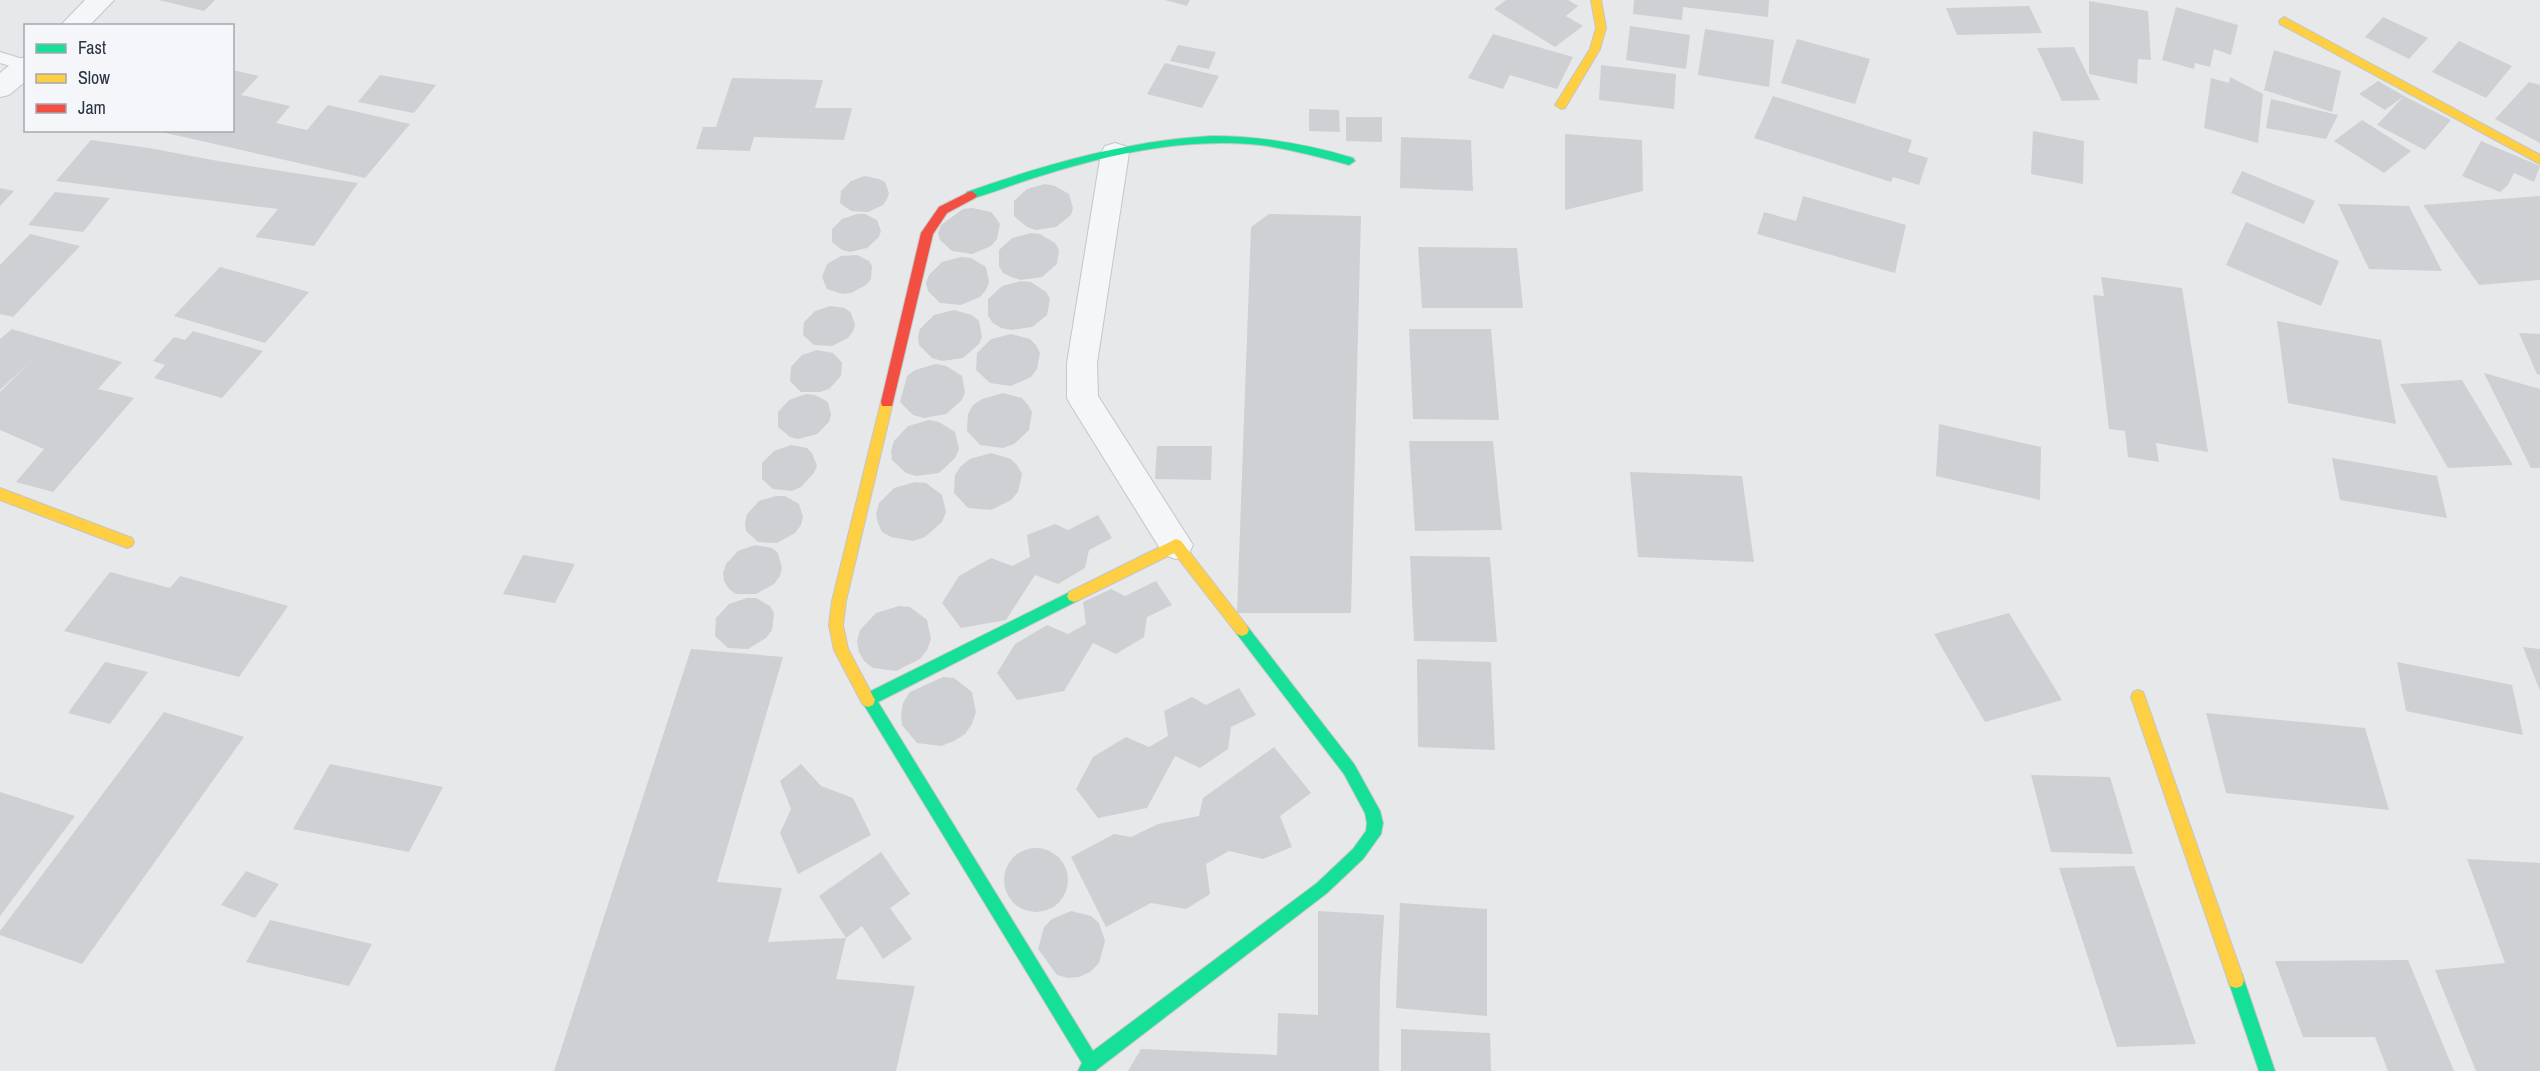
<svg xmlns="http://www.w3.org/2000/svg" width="2540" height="1071" viewBox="0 0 2540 1071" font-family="'Archivo Narrow',sans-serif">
	<rect width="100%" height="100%" fill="#e6e8ea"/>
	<path fill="#ced0d3" d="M159,0H215L204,11Z
		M1165,0H1190L1187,6Z
		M1506,0H1568L1578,6L1566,16L1583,26L1555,47L1494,9Z
		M1634,0H1769L1768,17L1683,7L1682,20L1633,14Z
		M2089,1L2148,11L2151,60L2138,59L2137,84L2089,74Z
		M2029,6L2042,33L1957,35L1946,8Z
		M2176,7L2238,25L2231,55L2214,49L2210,67L2195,63L2194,69L2162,60Z
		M2383,17L2428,38L2409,59L2365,37Z
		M1630,26L1690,35L1686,69L1626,60Z
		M1705,29L1774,40L1769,87L1698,75Z
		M1493,34L1573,57L1557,89L1510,75L1503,89L1468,78Z
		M1797,39L1870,59L1855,104L1781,83Z
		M2459,41L2512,66L2486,98L2432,72Z
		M1178,45L1216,52L1209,69L1170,61Z
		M2074,47L2100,100L2062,101L2037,48Z
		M2274,50L2341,71L2332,112L2264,90Z
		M1165,63L1219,76L1202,108L1147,94Z
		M1601,65L1676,74L1674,109L1599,100Z
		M232,70L259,76L241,95L290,106L276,123L307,130L328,105L410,124L365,178L157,131L232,130Z
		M380,75L436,85L414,113L358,102Z
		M2230,77L2263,94L2258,143L2204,128L2211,78L2229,83Z
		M732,78L823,80L815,108H852L844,140L754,137L750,151L696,149L703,127H716Z
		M2378,81L2404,96L2385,110L2359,94Z
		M2529,82L2540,85V143L2495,119Z
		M1773,96L1912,140L1908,152L1928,158L1919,185L1893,177L1891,182L1754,138Z
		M2404,96L2451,120L2425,150L2377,125Z
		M2271,99L2338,115L2326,139L2266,128Z
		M1309,109L1339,110L1340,132L1309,131Z
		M1346,117H1382V142L1346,141Z
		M2362,120L2411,151L2384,173L2334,141Z
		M2033,131L2084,141L2083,184L2031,174Z
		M1565,134L1642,140L1643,191L1565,210Z
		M1401,137L1471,140L1473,191L1400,188Z
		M91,140L149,148L218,161L358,183L314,246L255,237L278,209L56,181Z
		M2481,141L2540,166L2534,182L2514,173L2508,185L2500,192L2462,176Z
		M2242,171L2315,201L2304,224L2231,193Z
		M865,176L879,179L885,182L889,193L887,199L883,205L868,212L851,211L840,203L841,191L851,181Z
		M1045,184L1055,186L1069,194L1073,208L1071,215L1056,227L1036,230L1027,227L1014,216V201L1027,189Z
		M0,188L14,191L0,206Z
		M55,192L110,198L83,232L28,225Z
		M1803,196L1906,225L1895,273L1757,234L1764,212L1796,221Z
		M2540,196V280L2479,285L2423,205Z
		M2338,204L2409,206L2442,271L2369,269Z
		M972,208L991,212L996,218L1000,224L997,239L991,246L972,254L952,251L940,240L938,233L941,225L963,209Z
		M857,214H865L877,220L881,231L879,237L867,248L850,252L842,250L832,242V229L842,219Z
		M1269,214L1361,216L1351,613H1237L1251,227Z
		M2246,222L2339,261L2321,306L2226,265Z
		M1031,233L1040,234L1055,243L1059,250L1057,264L1042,277L1021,280L1011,277L1003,273L999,266V250L1012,238Z
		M30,234L80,246L13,317L0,314V265Z
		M1418,247L1517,248L1523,308H1422Z
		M857,255L869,261L872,266L871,279L866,285L851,293L842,294L827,289L822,277L827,264L841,256Z
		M961,257L971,258L986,267L989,282L986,290L980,297L961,305L940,303L928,291L926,283L929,275L942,262Z
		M220,267L263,279L309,292L265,343L174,316Z
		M2101,277L2182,288L2208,452L2156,443L2159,462L2128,457L2125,431L2109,429L2093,295L2104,296Z
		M1021,281L1031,282L1046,292L1050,299L1047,315L1032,327L1011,330L1001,328L993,323L988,316V299L1002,286Z
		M830,306L845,308L851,313L855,325L853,331L848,338L832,346L814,345L803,335L804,322L815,311Z
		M954,310L972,315L979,321L982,337L979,344L963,358L942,361L932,358L919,345L918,337L920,329L934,315Z
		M2277,321L2381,340L2396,424L2288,403Z
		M12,329L122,362L98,389L134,398L53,492L16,482L44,449L0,430V392L31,361L0,390V339Z
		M1409,329H1491L1499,420L1413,419Z
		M193,331L263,351L222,398L154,378L165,365L153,361L174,337L185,340Z
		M2519,333L2540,334V375L2537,374Z
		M1011,334L1030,339L1036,345L1040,353L1037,369L1031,377L1011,386L990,383L976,370L977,353L991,339Z
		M817,350L833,353L838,358L842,363L841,376L829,389L820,392H801L790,381L791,367L802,355Z
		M936,364L946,366L962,376L965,392L962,400L946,414L924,418L913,415L900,402L907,376L915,370Z
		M2484,373L2540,389V468H2531Z
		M2462,380L2513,465L2448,468L2400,384Z
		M1003,393L1022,398L1028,405L1032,412L1029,430L1014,444L1003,448L980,445L967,431L968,414L973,405L982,399Z
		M806,394L815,395L828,402L831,415L829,422L817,434L798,439L790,437L778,427V412L789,400Z
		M929,420L939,422L955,432L959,449L955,458L939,473L916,476L906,473L892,460L891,451L894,441L908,426Z
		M1939,424L2041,447L2040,500L1936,476Z
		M1409,441H1493L1502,530L1415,531Z
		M791,445L807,448L812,453L817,466L814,473L801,487L792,491L773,489L762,479V463L774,451Z
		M1157,446H1212L1211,480L1155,479Z
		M991,453L1011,459L1017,465L1022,474L1018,492L1011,500L991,510L968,508L954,493L955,475L961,466L970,459Z
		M2332,458L2437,476L2447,518L2340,500Z
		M1630,472L1742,476L1754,562L1638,557Z
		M915,482L926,483L942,495L946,512L942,522L925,537L913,541L891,537L882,532L878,523L876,514L879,503L894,488Z
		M776,496H785L799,504L803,517L801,525L795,533L777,543L758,542L746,531L745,523L747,514L759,501Z
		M1098,515L1112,538L1089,550L1085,568L1058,584L1035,575L1006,620L961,628L942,603L959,576L991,558L1012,566L1030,557L1027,535L1055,524L1068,530Z
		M755,545L772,548L778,553L782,568L780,576L774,584L756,594H736L729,589L724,581L723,573L726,564L738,551Z
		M523,555L575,564L555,603L503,594Z
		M1410,556L1490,557L1497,642L1414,641Z
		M110,572L170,588L180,576L288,606L239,677L64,631Z
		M1156,581L1172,605L1147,617L1144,637L1116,654L1093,643L1064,691L1017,700L997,673L1015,644L1047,625L1068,634L1086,624L1083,602L1111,589L1125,596Z
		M747,598H756L770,606L774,613L772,630L766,638L748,649L728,648L715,636L716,618L729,604Z
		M899,606L910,607L927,620L931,639L927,650L920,659L896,671L873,668L864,661L859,652L857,641L860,630L876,613Z
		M2009,613L2062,700L1985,722L1934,634Z
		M2523,647L2540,649V691Z
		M691,649L783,657L717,882L782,888L768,942L846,938L819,896L881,852L910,894L890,908L912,939L883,959L862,926L846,938L836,979L915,986L896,1071H554Z
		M1417,659L1491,662L1495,750L1418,747Z
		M105,662L148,672L110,724L68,713Z
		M2397,662L2512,685L2523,735L2406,711Z
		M943,677L954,678L972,692L976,712L972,724L965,734L954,741L941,746L917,743L902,725L901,714L903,703L910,692Z
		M1239,688L1256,715L1231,727L1228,749L1200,768L1175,756L1147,808L1098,818L1076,789L1093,757L1126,737L1149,747L1168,736L1164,711L1192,697L1206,705Z
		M164,712L244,737L82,964L0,935V931Z
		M2206,713L2365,728L2389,810L2226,793Z
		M1274,747L1311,793L1280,816L1292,847L1263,859L1229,851L1206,864L1210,894L1186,909L1151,903L1106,927L1071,857L1114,834L1131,837L1158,824L1199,816L1203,798Z
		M330,764L443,787L409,852L293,829Z
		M801,764L821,786L853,798L871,835L798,874L780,833L791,809L780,781Z
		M2031,775L2110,777L2133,854L2051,852Z
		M0,792L75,816L0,916Z
		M1004 880a32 32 0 1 1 64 0a32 32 0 1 1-64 0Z
		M2467,859L2540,863V1071H2476L2435,970L2505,963Z
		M2134,866L2196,1044L2117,1047L2059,868Z
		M246,871L279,884L255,918L221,905Z
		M1400,903L1487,909V1016L1396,1008Z
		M1071,911L1091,916L1099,923L1105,941L1099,963L1090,972L1079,977L1068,978L1057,975L1038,949L1044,927L1052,919Z
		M1318,911L1384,915L1380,984L1379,1071H1128L1141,1049L1277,1055L1278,1013L1318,1015Z
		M270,920L372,944L349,986L246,962Z
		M2408,960L2454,1071H2388L2375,1037H2303L2275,961Z
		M1401,1029L1490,1033L1491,1071H1401Z"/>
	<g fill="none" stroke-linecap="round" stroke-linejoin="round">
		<defs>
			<path id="lane" d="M0,52L26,60V71L0,63Z"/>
			<path id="street" d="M85,0H114L89,26H60Z
				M26,57V81L9,95L0,97V73L17,59Z
				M1115,143L1125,146L1129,153L1097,363L1098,396L1193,545L1188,555L1176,559L1164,555L1072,407L1067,398V363L1101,153L1105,146Z"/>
			<path id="fast" d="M1211,136C1261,136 1306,144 1353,158L1355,161L1349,165C1320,157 1290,149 1260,145C1186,137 1110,154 1040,176C1017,183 994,192 971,199L965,195L967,192C1047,164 1126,141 1211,136Z
				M1074,590L1079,592L1081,596L1079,600L878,702L1093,1051L1317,883L1353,849L1366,831L1367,823L1365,813L1344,774L1237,634L1235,630L1237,626L1242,624L1247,626L1354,764L1380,811L1383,823L1381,834L1363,859L1327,893L1095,1071H1078L1082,1063L861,700L863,695Z
				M2236,972L2242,974L2244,980L2275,1071H2259L2228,980L2230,974Z"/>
			<path id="slow" d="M1591,0H1601L1606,28L1600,49L1565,108L1561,109L1555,105L1590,49L1596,28Z
				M2284,17L2540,155V164L2280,24L2279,21Z
				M887,397L893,402L846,601L843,625L848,649L875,700L873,705L868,707L863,705L834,650L829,625L832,601L881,402Z
				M0,488L132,538L134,542L132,546L127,548L0,500Z
				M1176,539L1181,541L1247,626L1249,630L1247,634L1242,636L1237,634L1174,553L1079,600L1074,602L1069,600L1067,596L1069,592Z
				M2138,690L2143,692L2145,697L2244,980L2242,986L2236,988L2230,986L2228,980L2131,697L2133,692Z"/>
			<path id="jam" d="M971,191L977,195L975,198L947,213L933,234L893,402L892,406H882L881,402L921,233L939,207Z"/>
		</defs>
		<use href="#lane" stroke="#c4c6c8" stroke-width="2"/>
		<use href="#street" stroke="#c4c6c8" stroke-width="2"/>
		<use href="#fast" stroke="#c4c6c8" stroke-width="2"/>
		<use href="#slow" stroke="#c4c6c8" stroke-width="2"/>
		<use href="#jam" stroke="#c4c6c8" stroke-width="2"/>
		<use href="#lane" fill="#f5f6f7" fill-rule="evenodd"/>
		<use href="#street" fill="#f5f6f7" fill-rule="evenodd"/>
		<use href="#fast" fill="#16e098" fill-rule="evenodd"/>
		<use href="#slow" fill="#ffcf43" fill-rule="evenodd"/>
		<use href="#jam" fill="#f24e42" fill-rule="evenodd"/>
	</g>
	<rect x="24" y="24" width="210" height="108" fill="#f4f6f9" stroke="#a4a8b1" stroke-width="1.5"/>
	<rect x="36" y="44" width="30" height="9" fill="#16e098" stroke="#a4a8b1" stroke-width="1.5"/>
	<text x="78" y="54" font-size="18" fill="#2b3445">Fast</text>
	<rect x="36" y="74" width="30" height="9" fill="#ffcf43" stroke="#a4a8b1" stroke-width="1.5"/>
	<text x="78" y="84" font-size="18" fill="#2b3445">Slow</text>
	<rect x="36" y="104" width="30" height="9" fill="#f24e42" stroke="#a4a8b1" stroke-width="1.5"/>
	<text x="78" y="114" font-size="18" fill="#2b3445">Jam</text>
</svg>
